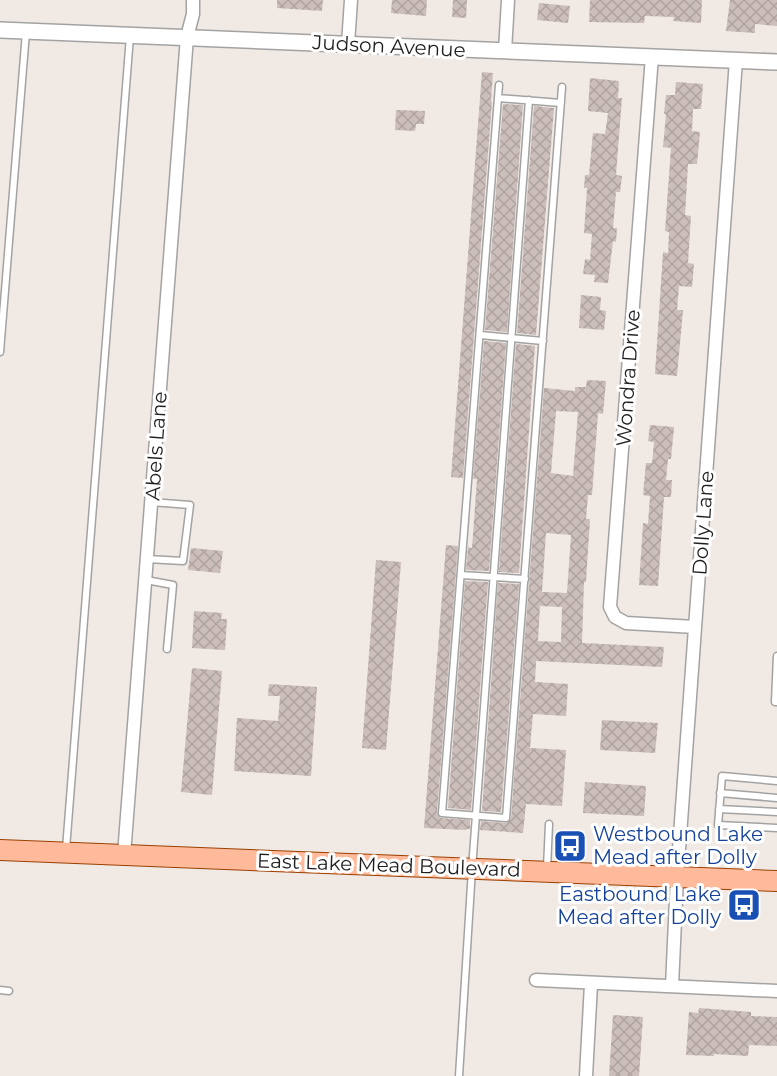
<svg xmlns="http://www.w3.org/2000/svg" width="777" height="1076" viewBox="0 0 777 1076" font-family="Montserrat,sans-serif">
	<defs>
		<pattern id="building-cross-hatch" width="8" height="8" patternUnits="userSpaceOnUse" patternTransform="scale(1.5)"><rect width="8" height="8" fill="#ccbeba"/><path d="M0 0l8 8M0 8l8-8" fill="none" stroke="#afa39f"/></pattern>
	</defs>
	<rect width="100%" height="100%" fill="#f0e9e4"/>
	<path fill="url(#building-cross-hatch)" fill-rule="evenodd" d="M277,0H323L322,11L277,8Z
		M392,0H427L426,16L391,13Z
		M453,0H467L466,18L452,17Z
		M590,0H702L701,23L673,21L674,17L645,16L644,23L589,22Z
		M730,0H777V26L755,24V33L726,31Z
		M539,3L570,6L568,23L537,20Z
		M482,72L493,73L491,101L492,102L463,478L451,477Z
		M590,78L619,81L618,98H622L616,175L622,176L620,192H616L613,228H617L616,242L613,241L608,283L594,282L595,275L583,274L585,259L590,260L592,234L584,233L587,188H584L585,175H589L593,133L605,134L608,113L588,111Z
		M676,82L703,84L701,109H693L692,131L700,132L697,164H688L685,215L691,216L688,263L694,264L692,287L679,286L677,310H683L677,376L655,374L663,252L668,253L669,232L665,231L671,148L663,147L666,114H664L666,95H675Z
		M503,104L523,105L507,332L485,330Z
		M534,106L554,108L536,335L517,333Z
		M396,110L425,111L424,124H416L415,131L395,130Z
		M581,295L601,297L600,310L606,311L604,330L579,328Z
		M484,341L506,343L489,571L466,570L468,547L472,548L477,479H473Z
		M516,344L535,346L519,573L499,572Z
		M587,380L606,381L603,414L598,413L592,495H588L586,519H590L586,582H584L582,643L664,647L662,667L536,661L535,682L568,684L566,716L533,714L530,748L566,750L562,806L526,804L523,833L480,830L481,821L506,823L511,818L544,388L575,391V387H586ZM556,411L578,412L573,476L551,473ZM546,533L571,535L567,593L542,592ZM540,606L562,607L561,642L538,641Z
		M650,425L674,427L671,459H668L666,480H672L671,497H664L658,586L639,585L643,523L648,524L650,496L643,495L646,463H652L654,442L648,441Z
		M446,545L458,546L437,813L441,818L470,820V829H466V830L424,828Z
		M191,548L223,551L220,573L188,570Z
		M376,560L401,562L386,750L362,748Z
		M465,581L488,582L471,810L448,808Z
		M498,583L519,584L501,812L482,811Z
		M194,611L222,613L221,619H227L225,650L192,648Z
		M192,668L222,671L212,795L181,792Z
		M269,684L317,687L311,776L234,771L237,718L278,721L280,696H268Z
		M602,720L658,723L655,753L600,750Z
		M585,782L646,786L644,816L583,813Z
		M699,1008L751,1012V1016L777,1017V1046L749,1045L748,1056L714,1054V1056L686,1055L689,1012L698,1013Z
		M613,1015L643,1017L639,1076H609Z"/>
	<g fill="none" stroke-linecap="round" stroke-linejoin="round">
		<defs>
			<path id="service" d="M499,85L442,813L506,818L562,87
				M498,98L561,103
				M480,335L543,341
				M0,352L26,32
				M147,559L183,561L190,505L151,502
				M461,575L525,579
				M146,580L173,585L167,649
				M777,656L775,702H777
				M777,781L722,776L718,825L777,828
				M720,793L777,798
				M719,809L777,812
				M66,849L130,36
				M547,868L549,824
				M0,990L9,991
				M459,1076L472,869L529,100"/>
			<path id="minor" d="M348,44L351,0
				M505,51L508,0
				M652,56L610,607L615,617L626,623L695,627
				M124,855L187,37L193,14V0
				M536,980L777,991
				M672,986L677,877L736,60
				M586,1076L591,984"/>
			<path id="tertiary" d="M0,30L777,62"/>
			<path id="primary" d="M0,850L777,881"/>
		</defs>
		<use href="#service" stroke="#a3a3a3" stroke-width="9"/>
		<use href="#minor" stroke="#a3a3a3" stroke-width="15"/>
		<use href="#tertiary" stroke="#a3a3a3" stroke-width="18"/>
		<use href="#primary" stroke="#9a4000" stroke-width="22"/>
		<use href="#service" stroke="#fff" stroke-width="6"/>
		<use href="#minor" stroke="#fff" stroke-width="12"/>
		<use href="#tertiary" stroke="#fff" stroke-width="15"/>
		<use href="#primary" stroke="#ffba9b" stroke-width="20"/>
	</g>
	<defs>
		<symbol id="bus-square" viewBox="-11 -11 22 22"><rect x="-9" y="-9" width="18" height="18" rx="4" fill="#1a4fb4" stroke="#fff"/><path d="M-5-6H5V4H4V6H2V4H-2V6H-4V4H-5ZM-3.5-4V0h7V-4ZM-3.5 1.2v1.5H-2V1.2ZM2 1.2v1.5H3.5V1.2Z" fill="#fff"/></symbol>
	</defs>
	<g fill-rule="evenodd">
		<use href="#bus-square" x="551" y="827" width="38" height="38"/>
		<use href="#bus-square" x="725" y="886" width="38" height="38"/>
	</g>
	<g text-anchor="middle" dominant-baseline="central" stroke-width="6" stroke-linejoin="round" paint-order="stroke">
		<g font-size="20" fill="#1f1f1f" stroke="#fff">
			<text transform="translate(389 46) rotate(3)">Judson Avenue</text>
			<text transform="translate(628 378) rotate(-86)">Wondra Drive</text>
			<text transform="translate(156 446) rotate(-86)">Abels Lane</text>
			<text transform="translate(703 523) rotate(-86)">Dolly Lane</text>
			<text transform="translate(389 865) rotate(2)">East Lake Mead Boulevard</text>
		</g>
		<g font-size="20" fill="#164399" stroke="#fff" text-anchor="start">
			<text x="593" y="834">Westbound Lake<tspan x="593" dy="23">Mead after Dolly</tspan></text>
			<text x="721" y="894" text-anchor="end">Eastbound Lake<tspan x="721" dy="23">Mead after Dolly</tspan></text>
		</g>
	</g>
</svg>
